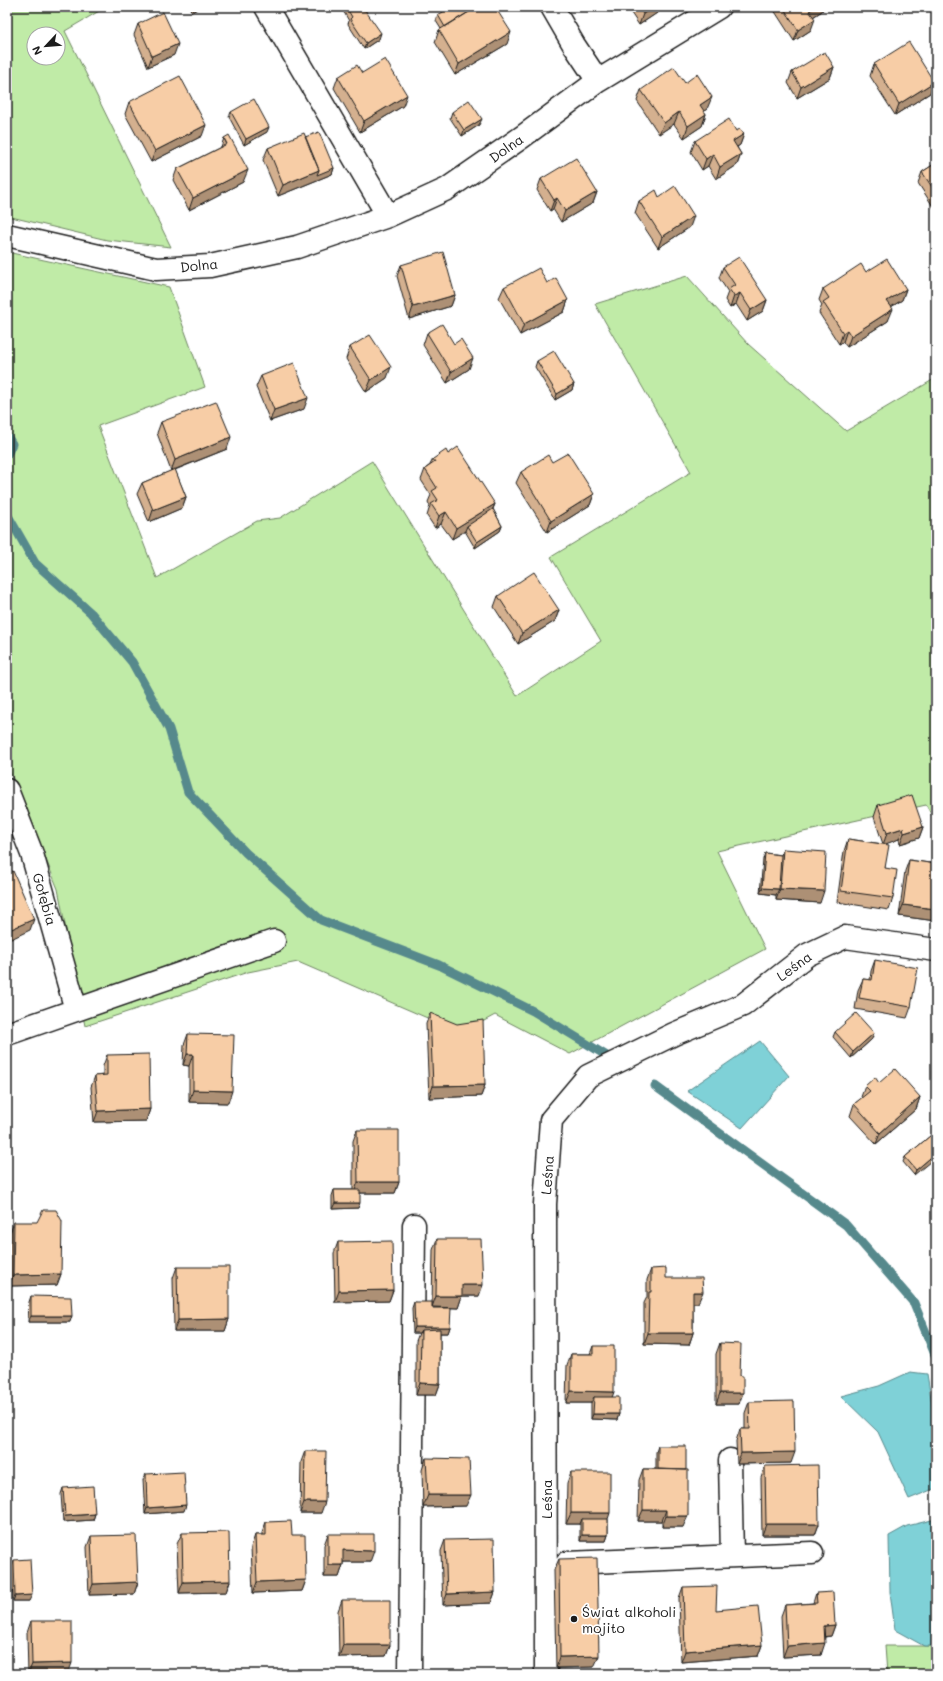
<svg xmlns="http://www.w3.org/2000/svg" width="943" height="1681" viewBox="0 0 943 1681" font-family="Mali,sans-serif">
	<rect width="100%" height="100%" fill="#fff"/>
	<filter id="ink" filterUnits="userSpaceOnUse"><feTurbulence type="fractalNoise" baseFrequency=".025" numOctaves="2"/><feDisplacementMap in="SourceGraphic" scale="8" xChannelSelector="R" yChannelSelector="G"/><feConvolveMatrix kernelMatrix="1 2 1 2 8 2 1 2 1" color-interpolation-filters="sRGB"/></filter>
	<g filter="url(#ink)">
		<path fill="#c0eba7" stroke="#6e8462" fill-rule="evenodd" d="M7,7H106L65,31L171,247L107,240L7,216ZM34,34H58V58H34Z
			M7,252L169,287L205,387L98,426L157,578L257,521L280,518L372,461L517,696L601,641L551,557L691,472L595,304L687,276L748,344L846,431L936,378V823L926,805L717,851L765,949L570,1054L495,1015L462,1033L298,962L248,972L85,1026L58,889L7,764Z
			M885,1646H936V1674H887Z"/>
		<path fill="#7fd1d7" stroke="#57898c" d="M760,1041L789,1076L742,1128L687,1091Z
			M910,1372L927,1374L936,1428V1488L909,1499L878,1432L841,1396L879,1386Z
			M936,1519V1646H924L895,1630L890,1592L889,1536L907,1526Z"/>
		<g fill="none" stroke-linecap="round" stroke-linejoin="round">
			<path stroke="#57898c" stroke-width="9" d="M7,436L12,444L7,455
				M7,514L35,563L91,613L132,662L169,729L188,792L246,853L321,920L439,965L533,1011L607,1056
				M655,1086L846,1225L914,1303L936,1357"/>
			<defs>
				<path id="minor" d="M266,7L388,216
					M552,7L574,45L598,81
					M7,235L156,269L210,266L297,247L388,216L447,189L522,137L598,81L719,7
					M7,790L32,854L76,1010
					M7,1034L274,941
					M730,1460L732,1556
					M567,1563L812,1553
					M410,1674L414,1225
					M546,1674L545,1204L551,1120L588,1076L674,1034L743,1005L807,955L845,937L936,950"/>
			</defs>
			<use href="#minor" stroke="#1c1c1c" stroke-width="25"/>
			<use href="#minor" stroke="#fff" stroke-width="22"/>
		</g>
		<path fill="#d4b08f" stroke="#1c1c1c" d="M189,7H200L192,12Z
			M341,7H361L379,39L364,49L348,24L349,21Z
			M627,7H666L639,25Z
			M772,7H824L822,11L813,17L811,30L794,41Z
			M438,15L507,44L455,75L435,42L439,30L441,29L436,21Z
			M138,24L174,55L148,67L134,35Z
			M874,64L934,82L930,93L895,115L870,76Z
			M834,67L830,78L797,98L788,83L792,72Z
			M362,73L403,106L360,132L334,88L338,77Z
			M685,83L707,109L704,111L706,114L702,126L684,138L674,124L659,134L637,101L641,90Z
			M129,102L202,136L151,162L125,114Z
			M231,112L267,132L244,145L229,117Z
			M452,112L479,125L462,136L450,118Z
			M744,134L740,145L737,147L741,154L737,165L716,179L708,166L702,170L691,152L695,141Z
			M305,137L334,168L332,174L278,196L263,160L268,148Z
			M224,138L243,182L189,210L173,180L177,169L221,147Z
			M936,163V211L918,183L922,172Z
			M541,179L597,192L593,203L561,222L553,209L550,211L537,190Z
			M659,197L690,227L658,248L635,213L639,201Z
			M401,265L455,295L451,306L409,319L397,276Z
			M723,267L767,300L763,311L747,321L736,304L730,308L725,300L728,292L719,278Z
			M866,272L906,289L902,300L891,307L888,321L847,347L843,342L839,344L819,313L822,305L819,300L823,289Z
			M547,283L568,300L564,312L520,335L499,298L504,287Z
			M427,333L469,369L447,383L423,345Z
			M350,347L387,378L366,392L346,359Z
			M537,361L574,384L572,390L555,400L535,367Z
			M261,376L304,409L270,421L256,387Z
			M161,422L227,449L175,470L186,497L182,508L149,522L137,494L142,483L171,471L157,433Z
			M448,454L495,504L493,509L502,526L500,531L475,548L465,531L452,539L441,524L435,528L427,516L430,506L428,502L431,495L421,480L425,469L430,465L433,459Z
			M521,472L594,494L590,505L547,532L516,483Z
			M498,596L559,610L555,621L518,644L494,607Z
			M878,805L923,827L919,838L900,844L899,839L884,844L885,868L893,898L889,910L837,902L844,851L848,839L883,844L874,817Z
			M783,849L820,903L776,900V895L760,893L763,859L765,853L781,855Z
			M909,860L936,864V921L899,916L905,871Z
			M875,960L911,1007L907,1018L855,1009L858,990L863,979L870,980L871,971Z
			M430,1013L485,1085L481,1096L429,1098L426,1024Z
			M835,1032L872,1039L851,1058L833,1037Z
			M188,1034L228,1103L189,1102V1066L183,1065L184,1045Z
			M936,1044V1058L934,1057Z
			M107,1055L150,1109L146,1121L94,1122L91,1087L95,1076L103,1075V1066Z
			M879,1083L920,1097L916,1109L876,1144L850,1116L854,1104L862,1098L861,1097L865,1086Z
			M357,1130L399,1182L395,1193H360L358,1208L332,1209V1196L334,1190H353V1141Z
			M936,1131L914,1175L903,1162L905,1157Z
			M14,1222L61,1274L57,1285L9,1286L10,1233Z
			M437,1239L479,1296H462L458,1308L432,1307V1308L450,1327L448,1333H440V1384L436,1395H416V1341L419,1333H413L412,1308L414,1302L432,1307L433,1250Z
			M338,1242L393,1290L389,1301L335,1302L334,1253Z
			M177,1267L229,1319L225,1331H174L173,1278Z
			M651,1269L666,1278L698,1303H693V1333L689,1345L644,1344V1303L647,1297V1280Z
			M31,1296L70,1322H28L29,1302Z
			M720,1343L740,1376L739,1404H716V1354Z
			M593,1346L612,1397L619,1414L617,1420L591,1419V1403H566L567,1365L571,1354H590Z
			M749,1402L791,1463L737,1464L736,1441L740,1429H745V1413Z
			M658,1446L683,1527H662V1521H638L639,1480L643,1469H656V1452Z
			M305,1451L321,1513H300L301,1462Z
			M426,1458L466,1506L423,1507L422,1470Z
			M765,1466L819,1524L815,1535H762L761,1478Z
			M571,1472L608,1520V1535L606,1541H580V1524H566L567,1483Z
			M146,1474L184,1511L145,1514L143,1480Z
			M63,1488L95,1514L93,1520L63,1522L61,1494Z
			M266,1522L292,1535L306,1580L302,1591L253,1593L251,1547L255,1535H262V1533Z
			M182,1533L230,1581L226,1592L179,1593L177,1544Z
			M328,1534L370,1562H343V1565L339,1577H324V1545Z
			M91,1536L138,1582L134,1594L89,1595L87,1547Z
			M445,1540L495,1592L491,1603L443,1605L441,1551Z
			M559,1559L594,1667L556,1668L554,1570Z
			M14,1560L29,1601H13L12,1566Z
			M683,1587L716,1610L762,1645L758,1656L681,1662L679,1598Z
			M816,1593L835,1625L831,1636L825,1637L821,1655L783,1657L781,1616L785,1605L813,1603Z
			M342,1600L390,1645L386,1656L339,1657L338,1611Z
			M31,1621L68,1674H28L27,1633Z"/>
		<path fill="#ad9074" stroke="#1c1c1c" d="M193,7H200L192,12Z
			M653,7H666L639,25L643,14Z
			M815,7H824L822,11L805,22L809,11Z
			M815,19L811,30L794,41L798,30Z
			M511,32L507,44L455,75L459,64Z
			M381,33L379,39L364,49L366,43Z
			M178,44L174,55L148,67L152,56Z
			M834,67L830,78L797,98L801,87Z
			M934,82L930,93L895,115L899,104Z
			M407,95L403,106L360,132L364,121Z
			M712,97L707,109L696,117L700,105Z
			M679,112L674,124L659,134L664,123Z
			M706,114L702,126L684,138L688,126Z
			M482,119L479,125L462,136L464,130Z
			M206,125L202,136L151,162L155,151Z
			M269,127L267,132L244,145L246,139Z
			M744,134L740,145L729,152L733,141Z
			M713,154L708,166L702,170L706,159Z
			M741,154L737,165L716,179L720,167Z
			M334,168L332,174L278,196L283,185L319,170Z
			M248,170L243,182L189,210L193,198Z
			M597,192L593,203L561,222L565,211Z
			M557,198L553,209L550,211L554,200Z
			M694,216L690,227L658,248L662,237Z
			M906,289L902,300L883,312L887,301Z
			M740,293L736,304L730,308L734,296Z
			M455,295L451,306L409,319L413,307Z
			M568,300L564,312L520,335L524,324Z
			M767,300L763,311L747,321L751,310Z
			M893,309L888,321L847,347L851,336Z
			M847,330L843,342L839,344L843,333Z
			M473,358L469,369L447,383L451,372Z
			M391,367L387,378L366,392L371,380Z
			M574,384L572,390L555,400L557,394Z
			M308,398L304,409L270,421L274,410Z
			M231,437L227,449L171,471L175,460Z
			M594,494L590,505L547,532L551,521Z
			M186,497L182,508L149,522L153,510Z
			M495,504L490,515L467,526L465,531L452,539L456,528Z
			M446,512L441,524L435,528L439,516Z
			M502,526L500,531L475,548L477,542Z
			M559,610L555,621L518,644L522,633Z
			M923,827L919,838L900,844L904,833Z
			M903,828L899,839L883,845L887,833Z
			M762,888L779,889L776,895L760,893Z
			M780,889L824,891L820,903L776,900Z
			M903,905L936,909V921L899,916Z
			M34,919L30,930L7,941V931Z
			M874,1033L872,1039L851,1058L853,1052Z
			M187,1054H193L189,1066L183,1065Z
			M485,1085L481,1096L429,1098L433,1086Z
			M193,1090L232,1091L228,1103L189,1102Z
			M920,1097L916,1109L876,1144L880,1133Z
			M150,1109L146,1121L94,1122L98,1111Z
			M936,1153V1157L914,1175L916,1170Z
			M358,1182H399L395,1193H354Z
			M335,1203H360L358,1208L332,1209Z
			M61,1274L57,1285L9,1286L13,1275Z
			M462,1285H483L479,1296H458Z
			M393,1290L389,1301L335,1302L339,1291Z
			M693,1292H703L698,1303H689Z
			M436,1296H462L458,1308L432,1307Z
			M31,1316H72L70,1322H28Z
			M229,1319L225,1331H174L178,1320Z
			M415,1327H450L448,1333H420L421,1330L419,1333H413Z
			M648,1333H693L689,1345L644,1344Z
			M420,1383L440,1384L436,1395H416Z
			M571,1391L614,1392L610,1403L594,1397L591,1403H566Z
			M720,1393H743L739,1404H716Z
			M593,1414H619L617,1420L591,1419Z
			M795,1452L791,1463L737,1464L741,1453Z
			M428,1495H471L466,1506L423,1507Z
			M304,1502H325L321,1513H300Z
			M186,1505L184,1511L145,1514L147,1508Z
			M643,1510H666L662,1521H638Z
			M571,1513H610L606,1525L582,1519L580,1524H566Z
			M95,1514L93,1520L63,1522L65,1516Z
			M666,1516H688L683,1527H662Z
			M766,1524H819L815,1535H762Z
			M582,1535H608L606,1541H580Z
			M343,1550L374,1551L370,1562H339Z
			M328,1565H343L339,1577H324Z
			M306,1580L302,1591L253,1593L257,1582Z
			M230,1581L226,1592L179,1593L183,1582Z
			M138,1582L134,1594L89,1595L93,1584Z
			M495,1592L491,1603L443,1605L447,1594Z
			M32,1595L29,1601H13L15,1596Z
			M835,1625L831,1636L820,1637L824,1626Z
			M825,1643L821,1655L783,1657L787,1646Z
			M343,1645H390L386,1656L339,1657Z
			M762,1645L758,1656L681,1662L685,1651Z
			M599,1656L594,1667L556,1668L560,1657Z
			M72,1663L68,1674H28L32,1664Z"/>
		<path fill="#f7cda6" stroke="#1c1c1c" d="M346,7H361L364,11L365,10L381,33L366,43L350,19L352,17Z
			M451,7H477L445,27L438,15Z
			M477,7H495L511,32L459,64L439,30Z
			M639,7H653L643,14Z
			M783,7H815L809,11L815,19L798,30Z
			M163,12L178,44L152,56L138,24Z
			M909,42L934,82L899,104L874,64Z
			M825,52L834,67L801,87L792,72Z
			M385,59L407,95L364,121L338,77L357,65L362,73Z
			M674,67L685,83L697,74L712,97L700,105L706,114L688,126L679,112L664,123L641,90Z
			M180,76L206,125L155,151L129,102Z
			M254,99L269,127L246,139L231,112Z
			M469,100L482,119L464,130L452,112Z
			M729,119L736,131L740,129L744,134L733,141L741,154L720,167L713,154L706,159L695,141Z
			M319,132L334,168L317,175L319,170L305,137Z
			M304,133L319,170L283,185L268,148Z
			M229,135L248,170L193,198L177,169L227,144L224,138Z
			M576,158L597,192L565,211L557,198L554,200L541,179Z
			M936,163V193L922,172Z
			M675,186L694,216L662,237L639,201L656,190L659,197Z
			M443,252L455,295L413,307L401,265Z
			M739,257L767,300L751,310L740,293L734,296L729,289L735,285L723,267Z
			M887,259L906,289L887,301L893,309L851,336L847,330L843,333L823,302L829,298L823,289L861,264L866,272Z
			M539,268L547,283L556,278L568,300L524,324L504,287Z
			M442,324L454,344L461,339L473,358L451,372L427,333Z
			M370,335L391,367L371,380L350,347Z
			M554,351L574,384L557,394L537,361Z
			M294,363L308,398L274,410L261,376Z
			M216,401L231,437L175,460L161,422Z
			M458,447L495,504L456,528L446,512L439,516L431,504L438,500L432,491L437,488L425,469L435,462L433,459L446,450L448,454Z
			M568,453L594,494L551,521L521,472L548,455L552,462Z
			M175,469L186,497L153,510L142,483Z
			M493,509L502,526L477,542L467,526Z
			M534,572L559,610L522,633L498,596Z
			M912,795L923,827L904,833L903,828L887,833L878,805Z
			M848,839L889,845L885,868L897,870L893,898L841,891Z
			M783,849L826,852L824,891L780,889Z
			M765,853L781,855L779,889L762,888Z
			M909,860L936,864V909L903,905Z
			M13,871L34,919L7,931V873Z
			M875,960L918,968L911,1007L859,998L863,979L872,980Z
			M430,1013L457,1024L483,1020L485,1085L433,1086Z
			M856,1013L874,1033L853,1052L835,1032Z
			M188,1034L234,1035L232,1091L193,1090V1054H187Z
			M149,1054L150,1109L98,1111L95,1076L107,1075V1055Z
			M895,1069L920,1097L880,1133L854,1104L870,1091L865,1086L875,1077L879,1083Z
			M357,1130H399V1182H358Z
			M936,1131V1153L916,1170L905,1157Z
			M334,1190H360V1203H335Z
			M43,1210H56L62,1221L61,1274L13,1275L14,1222H37Z
			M437,1239H481L483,1285H462V1296H436Z
			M392,1241L393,1290L339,1291L338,1242Z
			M177,1267H229V1319L178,1320Z
			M666,1268V1278H702L703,1292H693V1333H648L649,1292H651V1269Z
			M31,1296L71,1297L72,1316H31Z
			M414,1302H432V1308H451L450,1327H415Z
			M440,1329V1384L420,1383L421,1330Z
			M720,1343L741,1344L740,1376H743V1393H720Z
			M593,1346H614V1392L571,1391V1354H593Z
			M594,1397H619V1414H593Z
			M794,1401L795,1452L741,1453L740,1429H750L749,1402Z
			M658,1446H686V1470L658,1469Z
			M305,1451H326L325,1502H304Z
			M426,1458L469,1459L471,1495H428Z
			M818,1465L819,1524H766L765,1466Z
			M643,1469L688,1470V1516H666V1510H643Z
			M184,1472L186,1505L147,1508L146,1474Z
			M571,1472H610V1513H571Z
			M93,1486L95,1514L65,1516L63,1488Z
			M582,1519H608V1535H582Z
			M291,1521L292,1535H305L306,1580L257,1582L255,1535H266V1522Z
			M229,1532L230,1581L183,1582L182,1533Z
			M328,1534H374V1551L343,1550V1565H328Z
			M136,1535L138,1582L93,1584L91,1536Z
			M494,1539L495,1592L447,1594L445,1540Z
			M597,1558L599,1656L560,1657L559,1559Z
			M30,1559L32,1595L15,1596L14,1560Z
			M717,1586L716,1610L758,1606L762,1645L685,1651L683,1587Z
			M833,1592L835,1625L824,1626L825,1643L787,1646L785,1605L817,1603L816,1593Z
			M342,1600H390V1645H343Z
			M31,1621H72V1663L32,1664Z"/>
	</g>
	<circle fill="#1c1c1c" stroke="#fff" stroke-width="1.5" cx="574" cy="1619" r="4"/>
	<g text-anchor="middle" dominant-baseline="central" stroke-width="3.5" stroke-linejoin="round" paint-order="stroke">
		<g font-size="14" fill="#1c1c1c" stroke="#fff">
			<text transform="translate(506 148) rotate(-35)">Dolna</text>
			<text transform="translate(199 265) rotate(-6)">Dolna</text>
			<text transform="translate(45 899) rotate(74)">Gołębia</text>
			<text transform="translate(794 966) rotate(-36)">Leśna</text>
			<text transform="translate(547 1175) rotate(-86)">Leśna</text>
			<text transform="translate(546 1499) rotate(-90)">Leśna</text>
		</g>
		<g font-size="14" fill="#1c1c1c" stroke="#fff" text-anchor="start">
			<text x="582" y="1611">Świat alkoholi<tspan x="582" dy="16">mojito</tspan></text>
		</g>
	</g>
	<rect width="943" height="1681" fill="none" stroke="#fff" stroke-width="24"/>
	<rect x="12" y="12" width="919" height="1657" fill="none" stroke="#1c1c1c" stroke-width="1.5" filter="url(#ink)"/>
	<g transform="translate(46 46) rotate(244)"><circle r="19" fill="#ffffff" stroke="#a4a4a4"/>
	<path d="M0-3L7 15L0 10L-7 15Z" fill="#1c1c1c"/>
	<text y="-6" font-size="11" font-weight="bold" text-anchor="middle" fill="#1c1c1c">N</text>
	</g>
</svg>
